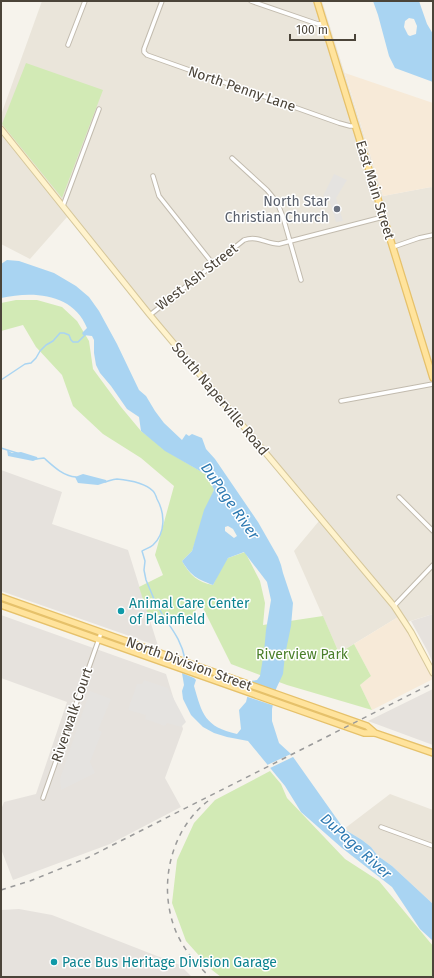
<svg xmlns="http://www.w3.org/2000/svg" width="434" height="978" viewBox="0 0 434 978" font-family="'Fira Sans',sans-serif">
	<rect width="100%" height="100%" fill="#f6f3ec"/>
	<path fill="#eae5da" d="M42,1H322L383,196L431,187L433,188V614L404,623L398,617L339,653L294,551L319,521L67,217L30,259L1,244V115Z
		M390,794L433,810V904L392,866L378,856L371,847L362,840L344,829Z"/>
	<path fill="#f7ead8" d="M345,73L433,103V188L431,187L383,196Z
		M398,617L404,623L429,667L433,679L372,710L360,685L371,676L354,644Z"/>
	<path fill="#e6e2dd" d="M1,470L62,492L52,524L128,550L158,646L1,591Z
		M433,614V663L427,650L411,621Z
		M1,615L166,674L183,729L165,778L181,807L110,844L13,880L1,849V810L4,802L36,794L67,702L1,678Z
		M433,689V745L368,721Z
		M19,909L52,915L180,965L192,977H1V910Z"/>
	<path fill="#d2eab5" d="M26,63L103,90L62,198L2,124Z
		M16,300H37L62,307L77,321L89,341L93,369L121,407L141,431L173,455L207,475L214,490L192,551L182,561C190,575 197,582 213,585L223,564L228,558L245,552L260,581L265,603L263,625L323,616L339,653L354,644L371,676L360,685L372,710L287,685L231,664L200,602L188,625L149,618L139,587L163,575L155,555L174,486L141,458L103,434L73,406L62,375L36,347L23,325L1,331V303Z
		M280,699L365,729V730L280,701Z
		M270,771L281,784L287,798L345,859L379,881L433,946V977H221L212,970L186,941L172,903L177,860L194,823L215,800Z"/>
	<path fill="#e5e3e0" d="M334,174L347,180L336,198L343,221L336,222L329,199L323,196Z
		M144,680L168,688L186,722L181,727L167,723L165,726L145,719L146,715L128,710L137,684H142Z
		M90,691L111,699L98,730L102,732L90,762L95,773L61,790L60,779Z"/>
	<path fill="#a9d4f2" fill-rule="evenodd" d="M373,1H419L427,24L433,34V64L432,67L433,70V82L395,68L389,56L378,15ZM409,18L414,19L417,26L416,34L410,36L408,35L404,27L405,21Z
		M7,260L19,261L54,273L76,286L89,297L99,311L117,344L139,390L146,396L155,411L164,423L182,440L186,434L189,436L192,434L202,438L206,449L215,459L258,522L278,557L281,565L283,573L293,603L291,626L285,655L283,674L276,689L272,709V721L279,743L291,754L344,829L362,840L371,847L378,856L392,866L433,904V941L420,929L392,887L342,848L301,812L285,786L248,741L227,737L214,733L203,727L191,715L183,699L182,691L184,685L182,673L194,678L196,680L194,686C202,714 205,727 237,734L241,729L239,710L246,702L251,681L257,680L260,676L264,652L266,630L271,600L267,582L244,552L228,558L213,585C197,579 191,576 182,561L192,551L204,510L214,490L207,475L165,451L141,431L139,417L127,409L111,386L100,373L96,365L94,353V340L92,336L83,335L82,333L87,328C73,293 33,291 1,298V264ZM228,526L233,529L237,536L234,538L225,531V527Z
		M7,450L12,453L21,452L37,457L38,459L33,461L8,456Z
		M83,474L106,480L107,482L98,485L78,483L75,477Z"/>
	<path fill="#f6f3ec" d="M262,649L287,651V654L262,652Z
		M249,681L278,691L275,706L245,696Z
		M293,753L295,756L268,769L265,766Z"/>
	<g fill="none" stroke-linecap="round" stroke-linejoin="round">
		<path stroke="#a9d4f2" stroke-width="1.5" d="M1,380L25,364L31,363L36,358L40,351L46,345L53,341L60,333H64L69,335L71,340L73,342H78L86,334
			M1,448L17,453
			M36,459L44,458C53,466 63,476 76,477
			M105,482C109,481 113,479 117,479C128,480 145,483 153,491C155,493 156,496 157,499C165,513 166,533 153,545C150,548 145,549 142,551L145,561L144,570L146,580L154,599
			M156,603C166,624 180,634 185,659"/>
		<defs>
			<path id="street" d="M162,1L144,49V52L147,55L339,123L350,126H355
				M251,1L312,22L318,24L324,23
				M68,45L85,1
				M232,158L267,190L277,202L283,217L301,280
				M153,176L159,196L213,264
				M63,206L99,109
				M393,247L419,238L433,235
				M150,315L244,240C258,235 266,244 279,244L383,217
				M341,401L433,384
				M399,497L433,531
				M394,606L433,565
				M43,798L101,633
				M381,827L433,846"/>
			<path id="secondary" d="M1,129L150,315L394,606L411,632L433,673"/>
			<path id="primary" d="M317,1L433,378
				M1,597L367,726L375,733
				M1,605L364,733H375L433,753"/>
		</defs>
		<use href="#street" stroke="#c2bbae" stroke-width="5.5"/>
		<use href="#secondary" stroke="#d6c79b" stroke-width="7"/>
		<use href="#primary" stroke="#e6c16a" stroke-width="8"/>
		<use href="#street" stroke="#fff" stroke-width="3.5"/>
		<use href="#secondary" stroke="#fff3cd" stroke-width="5"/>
		<use href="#primary" stroke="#ffe39c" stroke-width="5.5"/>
		<path stroke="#9a9a9a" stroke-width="1.5" stroke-dasharray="5 5" stroke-linecap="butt" d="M208,801C169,831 157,889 177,934C185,951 197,965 210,977
			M1,890L30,881L87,858L433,683"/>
	</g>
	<circle fill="#6b7280" stroke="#fff" stroke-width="1.5" cx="337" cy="209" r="4"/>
	<g fill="#0f9aa8" stroke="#fff" stroke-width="1.5">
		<circle cx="121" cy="611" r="4"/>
		<circle cx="54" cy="962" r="4"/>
	</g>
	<g text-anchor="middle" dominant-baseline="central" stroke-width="3" stroke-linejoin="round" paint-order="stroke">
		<g font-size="14" fill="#4b4439" stroke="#fff">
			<text transform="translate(242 89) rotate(19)">North Penny Lane</text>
			<text transform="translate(375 190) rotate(73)">East Main Street</text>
			<text transform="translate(197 277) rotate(-38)">West Ash Street</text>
			<text transform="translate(220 399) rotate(50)">South Naperville Road</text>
			<text transform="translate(189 664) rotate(20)">North Division Street</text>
			<text transform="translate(72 715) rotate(-71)">Riverwalk Court</text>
		</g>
		<g font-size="14" fill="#5b616d" stroke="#fff" text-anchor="end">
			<text x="329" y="201">North Star<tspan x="329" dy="16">Christian Church</tspan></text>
		</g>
		<g font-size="14" fill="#0d838f" stroke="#fff" text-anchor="start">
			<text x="129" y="603">Animal Care Center<tspan x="129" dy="16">of Plainfield</tspan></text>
			<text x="62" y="962">Pace Bus Heritage Division Garage</text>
		</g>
		<g font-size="14" fill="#4a7f2a" stroke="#fff">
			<text x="302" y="654">Riverview Park</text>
		</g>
		<g font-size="15" font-style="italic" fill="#2e7ab2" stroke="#fff">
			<text transform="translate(230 501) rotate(55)">DuPage River</text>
			<text transform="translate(356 846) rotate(42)">DuPage River</text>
		</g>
	</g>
	<rect width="434" height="978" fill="none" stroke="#4b4439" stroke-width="4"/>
	<path d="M290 34v6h65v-6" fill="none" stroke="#4b4439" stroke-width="2"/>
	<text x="296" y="34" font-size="12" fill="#4b4439" stroke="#ffffff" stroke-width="3" paint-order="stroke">100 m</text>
</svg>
